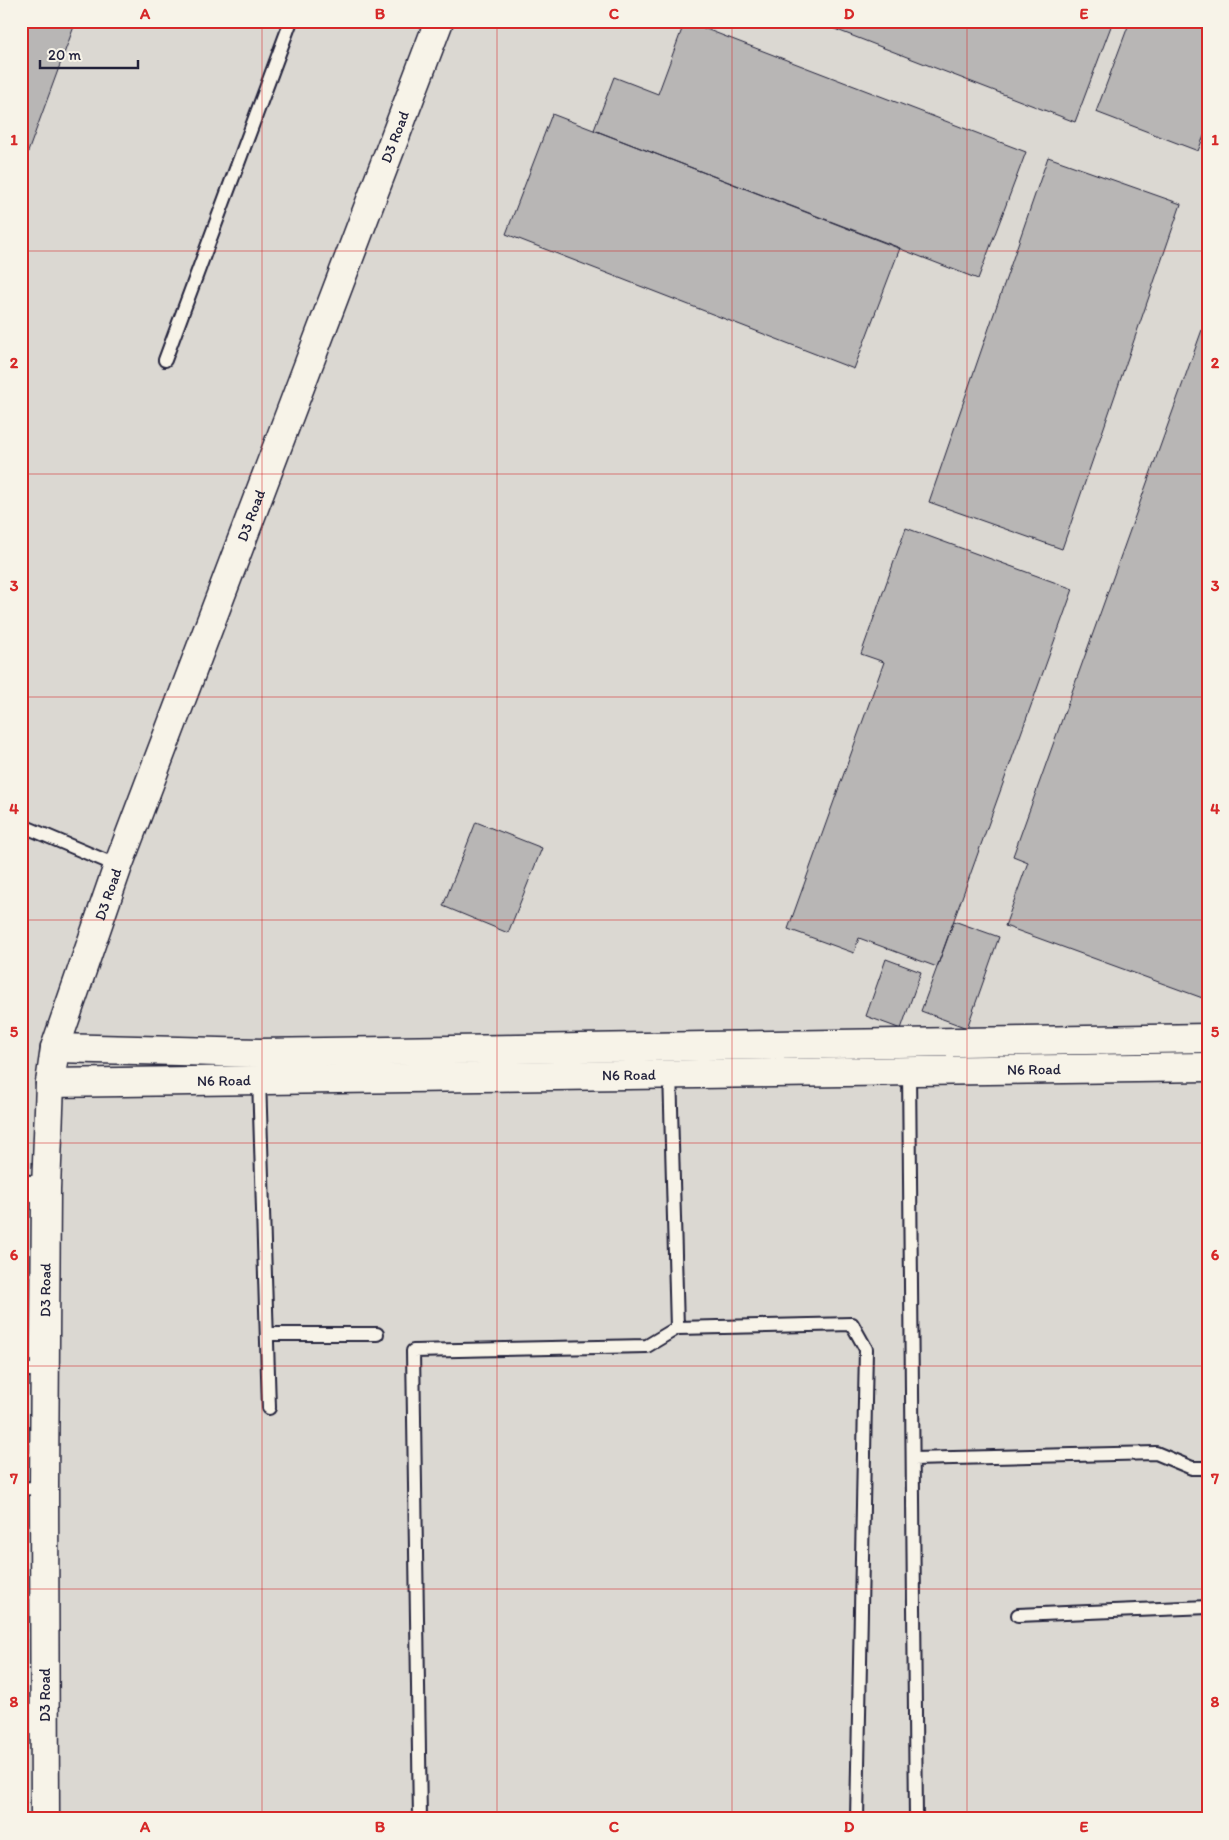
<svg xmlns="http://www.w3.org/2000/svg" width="1229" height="1840" viewBox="0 0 1229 1840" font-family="Itim,sans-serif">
	<rect width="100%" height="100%" fill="#eae6de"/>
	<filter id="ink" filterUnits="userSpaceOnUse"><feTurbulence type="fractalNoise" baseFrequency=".02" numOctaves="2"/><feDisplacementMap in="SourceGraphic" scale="10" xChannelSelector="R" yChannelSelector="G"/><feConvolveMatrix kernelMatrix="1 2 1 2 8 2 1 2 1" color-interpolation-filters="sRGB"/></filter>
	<g filter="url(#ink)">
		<path fill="#dbd8d2" d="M21,21H1208V1819H21Z"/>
		<path fill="#b8b6b5" stroke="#22223b" d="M21,21H76L21,171Z
			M685,21L1026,152L978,279L594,130L614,77L658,94Z
			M814,21H1113L1075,122Z
			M1130,21H1208V126L1198,151L1096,112Z
			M552,114L900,248L854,369L506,234Z
			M1048,157L1181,204L1062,549L929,502Z
			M1203,327L1208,329V1000L1005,926L1028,862L1013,856Z
			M906,528L1073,589L937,967L859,938L854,953L788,929L884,662L861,654Z
			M476,822L542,848L508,933L443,906Z
			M954,921L999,937L967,1028L921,1011Z
			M886,959L921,972L901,1029L866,1016Z"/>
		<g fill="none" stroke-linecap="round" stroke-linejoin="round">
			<defs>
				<path id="lane" d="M165,360L291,21
					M21,825L118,866
					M670,1071L677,1328
					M909,1071L916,1819
					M259,1078L269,1408
					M267,1334H377
					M21,1370H45
					M913,1459L1156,1453L1192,1468H1208
					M21,1489L44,1487
					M1018,1615L1208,1607
					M420,1819L413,1351L647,1346L677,1328L852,1324L866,1349L857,1819"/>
				<path id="street" d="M21,1188L46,1189"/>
				<g id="secondary">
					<path d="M55,1048L260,1053L1208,1038"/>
					<path id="s1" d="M50,1083L1208,1067"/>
					<path id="s2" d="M45,1819L44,1487L46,1189L50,1083L55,1048L118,866L439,21"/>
				</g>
			</defs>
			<use href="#lane" stroke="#22223b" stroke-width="16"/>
			<use href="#street" stroke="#22223b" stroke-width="29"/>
			<use href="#secondary" stroke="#22223b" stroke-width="31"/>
			<use href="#lane" stroke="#f7f3e8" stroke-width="12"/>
			<use href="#street" stroke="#f7f3e8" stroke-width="25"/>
			<use href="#secondary" stroke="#f7f3e8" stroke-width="28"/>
		</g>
	</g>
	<path fill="none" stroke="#d62828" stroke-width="1" stroke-opacity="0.55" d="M262,21V1819M497,21V1819M732,21V1819M967,21V1819M21,251H1208M21,474H1208M21,697H1208M21,920H1208M21,1143H1208M21,1366H1208M21,1589H1208"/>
	<g text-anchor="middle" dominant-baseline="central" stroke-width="4" stroke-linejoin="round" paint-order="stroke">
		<g font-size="15" fill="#22223b" stroke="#f7f3e8">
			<text stroke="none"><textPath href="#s2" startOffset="1744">D3 Road</textPath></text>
			<text stroke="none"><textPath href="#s2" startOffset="1339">D3 Road</textPath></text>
			<text stroke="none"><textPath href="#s2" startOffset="934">D3 Road</textPath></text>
			<text stroke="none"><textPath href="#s1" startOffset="984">N6 Road</textPath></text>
			<text stroke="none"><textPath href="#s1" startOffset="579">N6 Road</textPath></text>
			<text stroke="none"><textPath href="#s1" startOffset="174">N6 Road</textPath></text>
			<text stroke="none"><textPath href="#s2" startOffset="529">D3 Road</textPath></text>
			<text transform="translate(45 1695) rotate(-90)">D3 Road</text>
		</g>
	</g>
	<rect width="1229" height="1840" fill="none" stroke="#f7f3e8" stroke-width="55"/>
	<path d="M40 60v8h98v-8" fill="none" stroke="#22223b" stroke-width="2.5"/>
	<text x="48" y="60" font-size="15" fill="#22223b" stroke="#f7f3e8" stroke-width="4" paint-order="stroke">20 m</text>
	<rect x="28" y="28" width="1174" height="1784" fill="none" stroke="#d62828" stroke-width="2"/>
	<g font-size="16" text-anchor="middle" font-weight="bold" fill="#d62828">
		<text x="145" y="19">A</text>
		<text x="380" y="19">B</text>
		<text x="614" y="19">C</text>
		<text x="849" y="19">D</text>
		<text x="1084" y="19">E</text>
		<text x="14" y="145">1</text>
		<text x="1215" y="145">1</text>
		<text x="14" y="368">2</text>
		<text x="1215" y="368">2</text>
		<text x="14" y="591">3</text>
		<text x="1215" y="591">3</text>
		<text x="14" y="814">4</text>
		<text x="1215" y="814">4</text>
		<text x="14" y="1037">5</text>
		<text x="1215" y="1037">5</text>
		<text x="14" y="1260">6</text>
		<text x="1215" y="1260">6</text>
		<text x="14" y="1484">7</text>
		<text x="1215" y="1484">7</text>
		<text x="14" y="1707">8</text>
		<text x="1215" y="1707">8</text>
		<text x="145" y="1832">A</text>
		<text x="380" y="1832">B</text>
		<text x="614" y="1832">C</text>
		<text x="849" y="1832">D</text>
		<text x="1084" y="1832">E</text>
	</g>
</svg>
